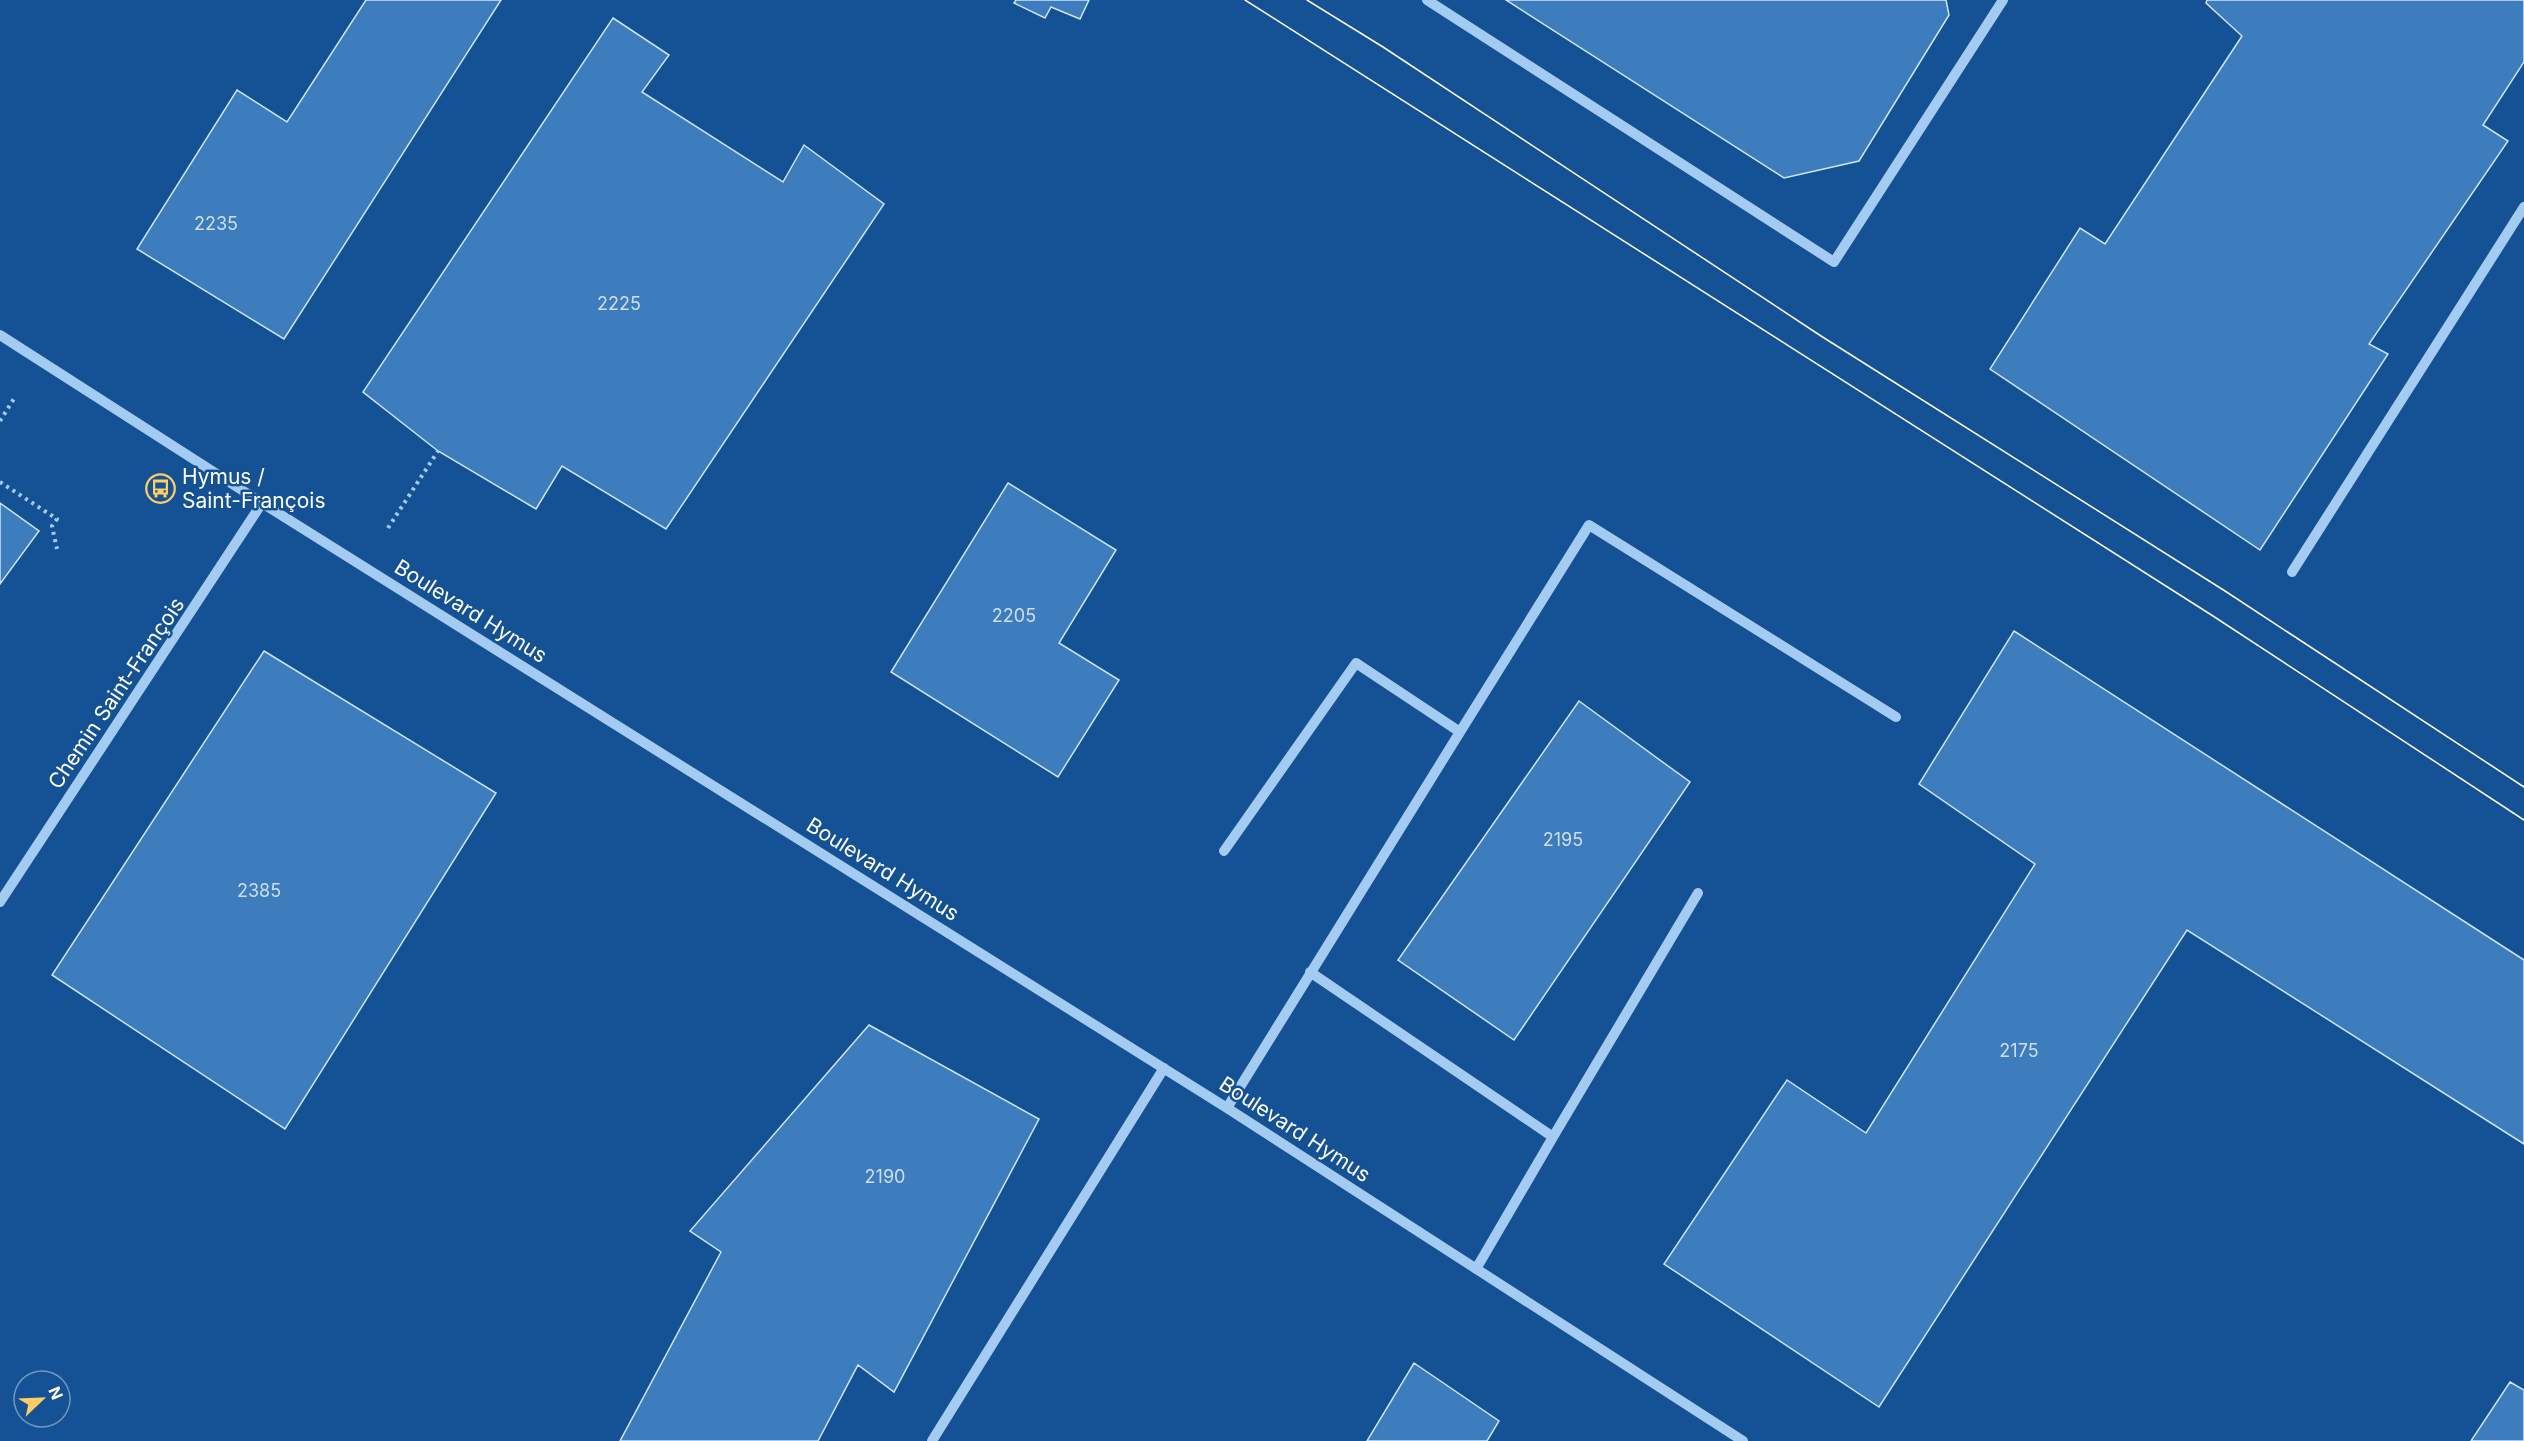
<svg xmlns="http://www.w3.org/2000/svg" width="2524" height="1441" viewBox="0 0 2524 1441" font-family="Inter,sans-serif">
	<rect width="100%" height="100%" fill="#145295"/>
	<path fill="#3d7cbd" stroke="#cce4fc" stroke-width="1.5" d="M366,0H501L284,339L137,249L237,90L287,122Z
		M1016,0H1089L1080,19L1051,7L1045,18L1014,3Z
		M1506,0H1946L1949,15L1859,161L1784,178Z
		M2207,0H2524V62L2483,125L2508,141L2369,344L2388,354L2260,550L1990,369L2080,228L2105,244L2242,36L2206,3Z
		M613,18L669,55L642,92L783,182L804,145L884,204L666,529L562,466L536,509L438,451L363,392Z
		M1008,483L1116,550L1059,643L1119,680L1058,777L891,672Z
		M0,503L39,531L0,584Z
		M2014,631L2524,960V1144L2187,930L1879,1407L1664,1264L1787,1080L1866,1133L2035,864L1919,784Z
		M264,651L496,793L285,1129L52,975Z
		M1579,701L1690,782L1514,1040L1398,960Z
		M869,1025L1039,1119L894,1392L858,1365L818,1441H620L721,1252L690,1231Z
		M1414,1363L1499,1421L1487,1441H1367Z
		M2510,1382L2524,1390V1441H2471Z"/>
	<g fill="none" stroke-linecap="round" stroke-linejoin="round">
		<path stroke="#a4cbf2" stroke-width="4" stroke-dasharray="3 4.5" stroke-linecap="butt" d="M0,421L15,397
			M0,482L57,519L52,526L57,549
			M388,528L438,451"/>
		<path stroke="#a4cbf2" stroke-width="10" d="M1427,0L1834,262L2003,0
			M0,335L262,503L1227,1108L1743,1441
			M2292,572L2524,207
			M1460,732L1589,525L1896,717
			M1224,851L1356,663L1460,732L1227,1108
			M0,902L262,503
			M1310,972L1553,1137L1476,1269
			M1553,1137L1698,893
			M932,1441L1164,1068"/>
		<path stroke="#fff" stroke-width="1.5" d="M1245,0L2213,616L2524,820
			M1307,0L1383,47L1821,336L2225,591L2524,787"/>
	</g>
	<defs>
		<symbol id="bus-ring" viewBox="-11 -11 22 22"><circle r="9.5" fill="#145295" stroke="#ffcc65" stroke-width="1.5"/><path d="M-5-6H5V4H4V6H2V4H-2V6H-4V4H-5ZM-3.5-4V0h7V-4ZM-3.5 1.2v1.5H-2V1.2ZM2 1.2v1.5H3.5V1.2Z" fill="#ffcc65"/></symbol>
	</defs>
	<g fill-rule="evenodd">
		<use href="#bus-ring" x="144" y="472" width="33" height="33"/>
	</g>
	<g text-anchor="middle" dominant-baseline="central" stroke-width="5" stroke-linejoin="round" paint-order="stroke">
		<g font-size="18" fill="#cedeee">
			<text x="216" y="223">2235</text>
			<text x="619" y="303">2225</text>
			<text x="1014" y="615">2205</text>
			<text x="1563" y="839">2195</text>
			<text x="259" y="890">2385</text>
			<text x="2019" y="1050">2175</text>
			<text x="885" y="1176">2190</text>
		</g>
		<g font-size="21" fill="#fff" stroke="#145295" text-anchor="start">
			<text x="182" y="476">Hymus /<tspan x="182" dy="24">Saint-François</tspan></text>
		</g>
		<g font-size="21" fill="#fff" stroke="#145295">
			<text transform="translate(471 611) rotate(32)">Boulevard Hymus</text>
			<text transform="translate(116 693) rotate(-56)">Chemin Saint-François</text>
			<text transform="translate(883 869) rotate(32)">Boulevard Hymus</text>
			<text transform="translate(1295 1129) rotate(33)">Boulevard Hymus</text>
		</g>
	</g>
	<g transform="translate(42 1399) rotate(67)"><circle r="28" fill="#145295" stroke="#7297bf" stroke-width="1.5"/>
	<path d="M0-4.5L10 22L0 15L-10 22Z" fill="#ffcc65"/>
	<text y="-9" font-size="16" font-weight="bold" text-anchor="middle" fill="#ffffff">N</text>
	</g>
</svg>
